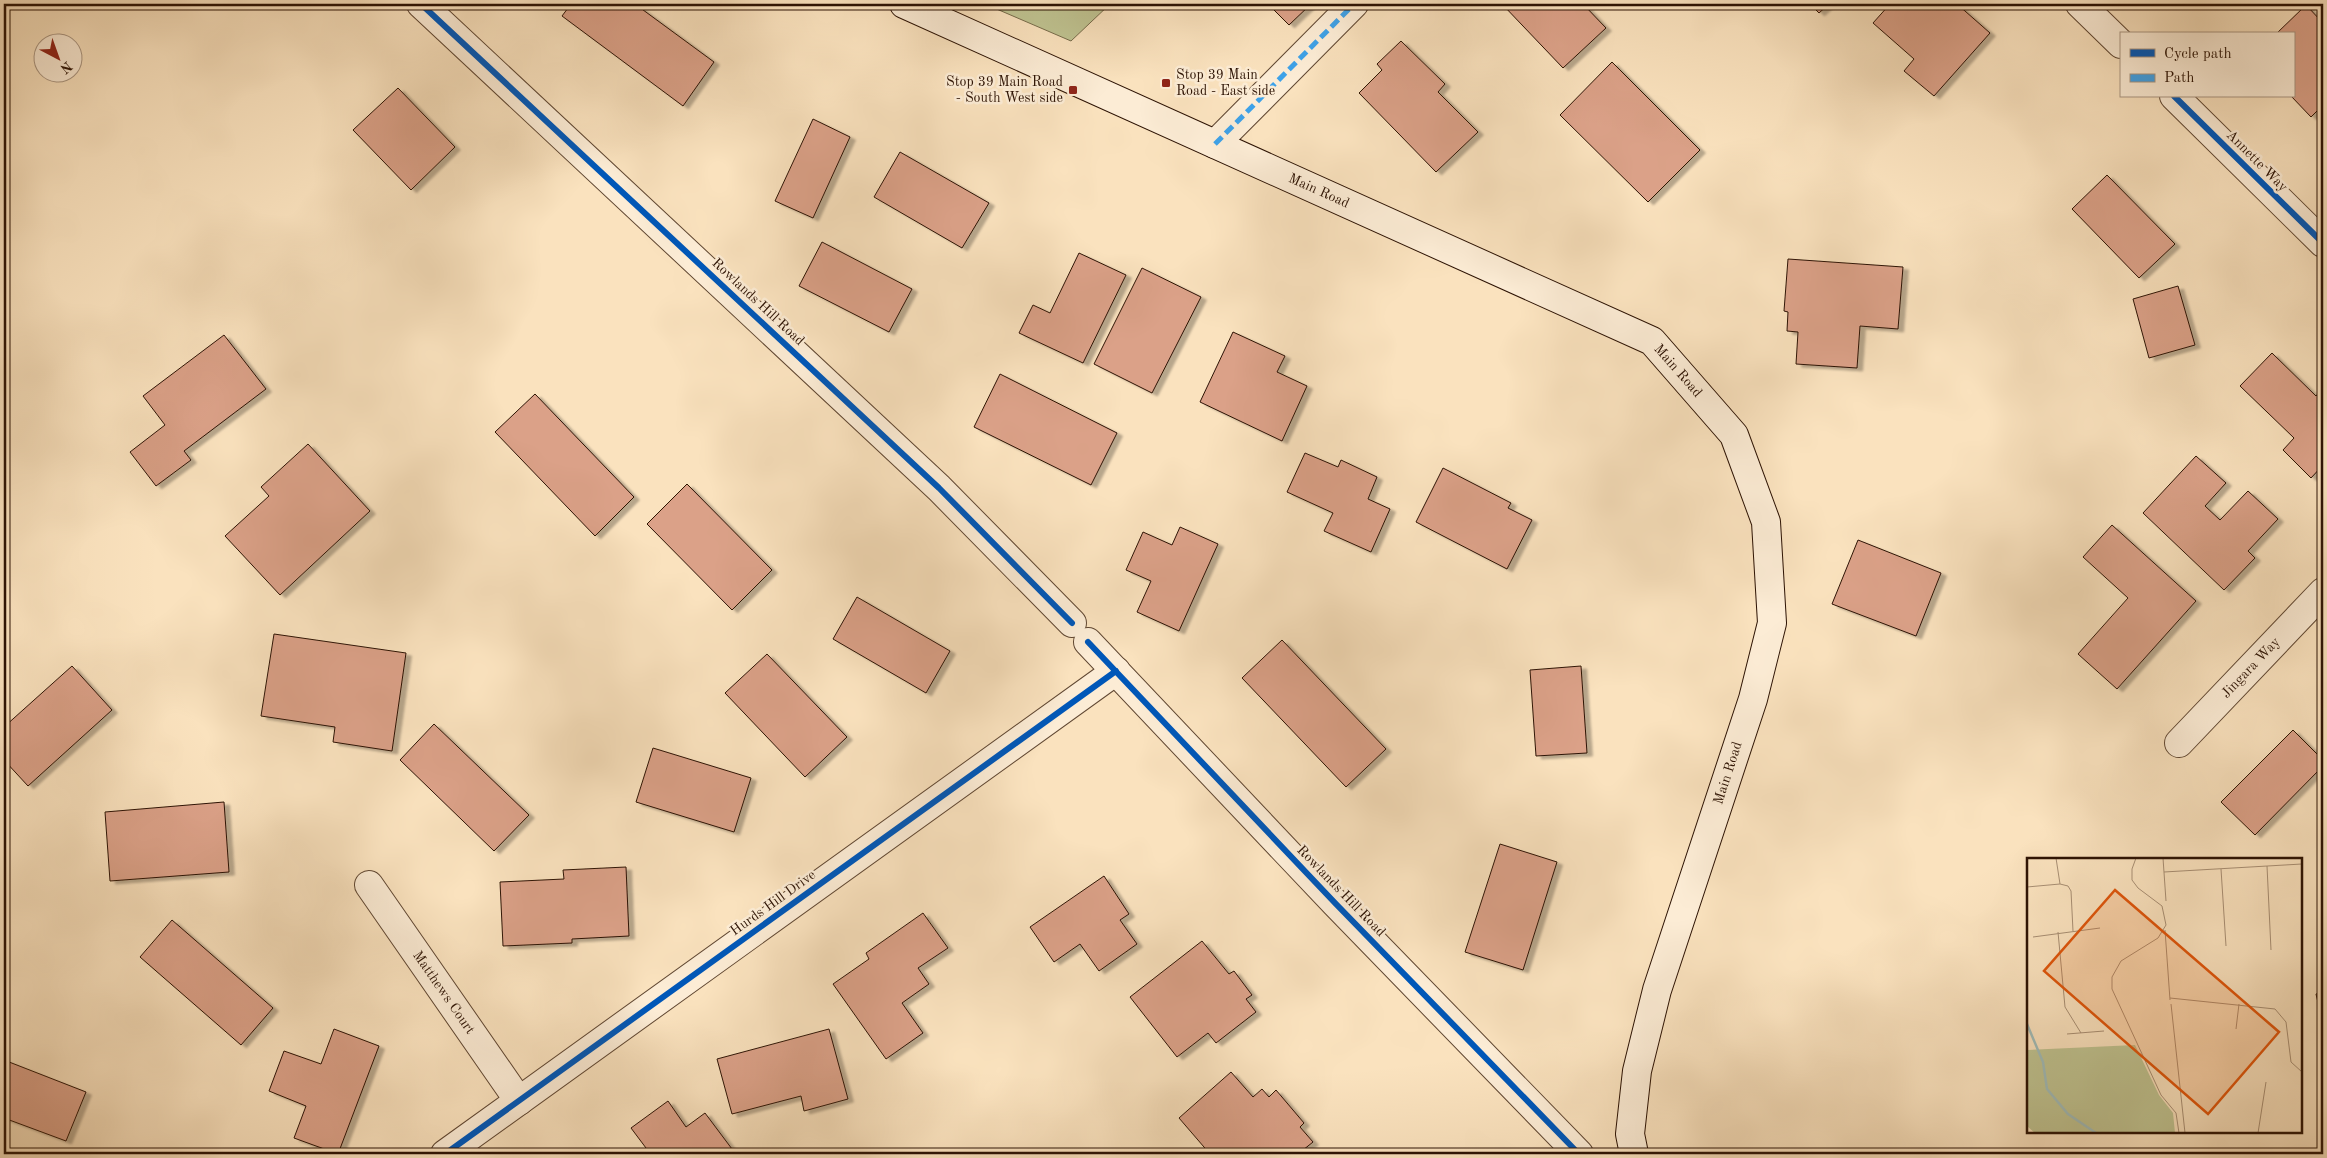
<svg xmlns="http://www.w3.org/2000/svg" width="2327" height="1158" viewBox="0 0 2327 1158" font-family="'Old Standard TT',serif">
	<defs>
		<filter id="shadow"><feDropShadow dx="5.5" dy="3" stdDeviation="1" flood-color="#0004"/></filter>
	</defs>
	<rect width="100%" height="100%" fill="#fae2be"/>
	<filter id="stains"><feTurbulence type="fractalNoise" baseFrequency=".004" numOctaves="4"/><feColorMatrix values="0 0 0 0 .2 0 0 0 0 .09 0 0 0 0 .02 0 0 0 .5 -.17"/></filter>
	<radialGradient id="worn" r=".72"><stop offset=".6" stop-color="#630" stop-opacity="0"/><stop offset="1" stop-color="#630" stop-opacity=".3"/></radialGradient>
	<path fill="#bfc391" stroke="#766b4a" d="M985,4H1110L1071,41Z"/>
	<path fill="#dba188" stroke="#2d1304" filter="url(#shadow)" d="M571,4H635L714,62L683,106L562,16Z
		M1268,4H1311L1289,25Z
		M1502,4H1583L1606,28L1563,68Z
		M1810,4H1829L1819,13Z
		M1890,4H1957L1990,33L1934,96L1904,71L1914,59L1873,23Z
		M2306,5L2323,23V105L2311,117L2291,96H2293V34H2276Z
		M1401,41L1445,84L1438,92L1478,132L1436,172L1359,93L1382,70L1377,64Z
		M1612,62L1700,150L1648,202L1560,115Z
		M398,88L455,147L411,190L353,130Z
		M813,119L850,137L813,218L775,201Z
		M900,152L989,203L962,248L874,197Z
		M2107,175L2175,244L2139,278L2072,209Z
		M822,242L912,289L889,332L799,286Z
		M1079,253L1126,275L1083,363L1019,333L1033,305L1050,313Z
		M1788,259L1903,267L1898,329L1860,326L1857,368L1796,364L1798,332L1787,331L1788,312L1784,311Z
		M1142,268L1201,297L1152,393L1094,364Z
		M2178,286L2195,345L2149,358L2133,299Z
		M1233,332L1285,356L1277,372L1307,386L1282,441L1200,402Z
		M224,335L266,389L184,451L191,460L156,486L130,452L165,425L143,396Z
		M2272,353L2316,396L2323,388V465L2311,478L2283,450L2294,438L2240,386Z
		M1000,374L1117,433L1091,485L974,427Z
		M535,394L634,497L595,536L495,432Z
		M308,444L370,511L280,595L225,536L269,496L261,487Z
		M1305,453L1338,467L1341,460L1377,477L1368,499L1390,509L1371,552L1324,531L1333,513L1287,492Z
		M2196,456L2226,483L2205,506L2220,520L2248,491L2278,519L2248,551L2255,558L2224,590L2143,513Z
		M1443,468L1511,503L1508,508L1532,520L1507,569L1416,522Z
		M687,484L772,570L732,610L647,524Z
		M2112,525L2196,601L2117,689L2078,654L2128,598L2083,557Z
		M1180,527L1218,544L1179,631L1137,612L1151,581L1126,570L1143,532L1172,545Z
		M1858,540L1941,573L1916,636L1832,604Z
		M857,597L950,651L926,693L833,639Z
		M274,634L406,653L392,751L333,742L335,727L261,716Z
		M1282,640L1386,749L1346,787L1242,678Z
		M767,654L847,737L805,777L725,693Z
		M72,666L112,710L28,786L4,760V727Z
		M1581,666L1587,753L1536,756L1530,670Z
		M434,724L529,815L494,851L400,760Z
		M2293,730L2323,760V766L2255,835L2221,802Z
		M653,748L751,778L734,832L636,802Z
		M224,802L229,872L110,881L105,812Z
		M1500,844L1557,862L1523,970L1465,952Z
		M626,867L629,936L572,939V943L503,946L500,882L564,879L563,870Z
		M1104,876L1129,914L1120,920L1137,944L1099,971L1080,944L1054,962L1030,927Z
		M923,913L948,948L918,968L929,984L902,1003L923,1033L886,1059L833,984L869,959L866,953Z
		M172,920L273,1008L241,1045L140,957Z
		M1202,941L1229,974L1234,971L1252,995L1246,999L1256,1012L1216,1043L1208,1033L1177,1057L1130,997Z
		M2323,992V1024L2316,994Z
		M334,1029L379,1046L338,1154L294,1138L306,1106L269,1091L284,1051L321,1064Z
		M829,1029L848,1099L804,1111L801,1096L732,1114L717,1059Z
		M4,1060L86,1092L66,1141L4,1118Z
		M1231,1072L1253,1097L1262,1089L1269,1097L1276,1090L1304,1123L1300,1127L1313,1142L1298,1154H1210L1179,1118Z
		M668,1101L686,1127L705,1113L735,1153L646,1154L649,1152L631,1128Z"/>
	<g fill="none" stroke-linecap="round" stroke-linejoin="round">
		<defs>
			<g id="street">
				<path d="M421,4L939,488L1072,623"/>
				<path d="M2080,4L2121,44"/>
				<path d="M2174,96L2323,243"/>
				<path d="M1215,144L1354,4"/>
				<path d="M1088,642L1336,904L1579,1154"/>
				<path id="s1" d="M2179,743L2323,592"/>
				<path id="s2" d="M369,885L519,1101"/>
				<path d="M445,1154L1116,671"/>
			</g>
			<g id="secondary">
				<path id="s3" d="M904,4L1652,341L1734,435L1766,522L1772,623L1753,699L1657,990L1637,1071L1630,1134L1634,1154"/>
			</g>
		</defs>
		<use href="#street" stroke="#604732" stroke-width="30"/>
		<use href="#secondary" stroke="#2d1304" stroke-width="30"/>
		<use href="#street" stroke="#fcecd5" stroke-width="28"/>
		<use href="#secondary" stroke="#fcecd5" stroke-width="28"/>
		<path stroke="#3ea2e9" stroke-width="5" stroke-dasharray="10 5" stroke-linecap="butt" d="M1215,144L1354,4"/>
		<defs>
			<path id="cycleway" d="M421,4L939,488L1072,623
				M2174,96L2323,243
				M1088,642L1336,904L1579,1154
				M445,1154L1116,671"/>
		</defs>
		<use href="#cycleway" stroke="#fcecd5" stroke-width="9"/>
		<use href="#cycleway" stroke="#0057b8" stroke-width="6"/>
	</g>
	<g fill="#8f2418" stroke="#fcecd5" stroke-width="2">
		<rect x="1161" y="78" width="10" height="10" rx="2.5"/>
		<rect x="1068" y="85" width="10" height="10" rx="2.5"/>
	</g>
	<g text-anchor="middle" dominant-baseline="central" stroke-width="5" stroke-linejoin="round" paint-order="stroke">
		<g font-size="14" fill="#2d1304" stroke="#fcecd5" text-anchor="start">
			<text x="1176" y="75">Stop 39 Main<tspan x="1176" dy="16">Road - East side</tspan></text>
			<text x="1063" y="82" text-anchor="end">Stop 39 Main Road<tspan x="1063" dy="16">- South West side</tspan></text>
		</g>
		<g font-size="14" fill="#2d1304" stroke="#fcecd5">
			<text transform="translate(2257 161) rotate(45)">Annette Way</text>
			<text stroke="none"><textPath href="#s3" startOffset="455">Main Road</textPath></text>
			<text transform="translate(758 302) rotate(43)">Rowlands Hill Road</text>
			<text stroke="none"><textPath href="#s3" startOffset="860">Main Road</textPath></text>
			<text stroke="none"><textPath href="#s1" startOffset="104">Jingara Way</textPath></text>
			<text transform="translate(1728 773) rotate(-72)">Main Road</text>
			<text transform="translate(1341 891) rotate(46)">Rowlands Hill Road</text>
			<text transform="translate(773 903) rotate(-36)">Hurds Hill Drive</text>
			<text stroke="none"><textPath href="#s2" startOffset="131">Matthews Court</textPath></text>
		</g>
	</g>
	<g transform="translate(2027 858)">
		<rect width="275" height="275" fill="#fae2be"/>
		<path d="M108,187L132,237L146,255L148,275H8L0,268V192Z" fill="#bfc391"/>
		<path fill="none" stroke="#a0bcb9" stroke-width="2.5" d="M0,166L16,204L20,231L41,256L69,275"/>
		<path fill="none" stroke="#a88f74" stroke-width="1" d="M109,0L105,11V22L111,30L135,48L139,67L131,80L94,103L85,119V131L134,237L149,255L152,275M136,0L139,43M240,8L244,92M194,11L199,88M137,14L275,6M33,26L41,28L44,33L46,73M0,29L33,26L29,0M138,72L143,142M31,74L38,149L54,175M6,79L73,70M143,140L248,151L259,164L264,204L275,214M144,146L158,275M209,171L212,146M40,176L77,173M231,275L239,224"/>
		<path fill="#df560c" fill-opacity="0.15" stroke="#df560c" stroke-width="2.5" d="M88,32L252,174L181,256L17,113Z"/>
		<rect width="275" height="275" fill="none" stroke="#2d1304" stroke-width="2.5"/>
	</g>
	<rect width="2327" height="1158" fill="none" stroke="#fae2be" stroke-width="20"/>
	<rect x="5" y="5" width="2317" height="1148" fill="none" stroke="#2d1304" stroke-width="2.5"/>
	<rect x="10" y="10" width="2307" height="1138" fill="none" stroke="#2d1304"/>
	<rect x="2120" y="32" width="175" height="65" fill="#fcecd5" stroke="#a99581"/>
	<rect x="2130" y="49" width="25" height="8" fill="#0057b8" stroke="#a99581"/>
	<text x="2164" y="58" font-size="15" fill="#2d1304">Cycle path</text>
	<rect x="2130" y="74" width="25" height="8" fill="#3ea2e9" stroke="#a99581"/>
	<text x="2164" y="82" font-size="15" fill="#2d1304">Path</text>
	<g transform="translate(58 58) rotate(139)"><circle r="24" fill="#fcecd5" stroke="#a99581"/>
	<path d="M0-4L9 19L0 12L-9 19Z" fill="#8f2418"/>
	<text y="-8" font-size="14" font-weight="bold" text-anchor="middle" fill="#2d1304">N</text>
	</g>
	<rect width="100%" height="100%" filter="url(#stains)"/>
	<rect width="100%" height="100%" fill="url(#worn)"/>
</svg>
